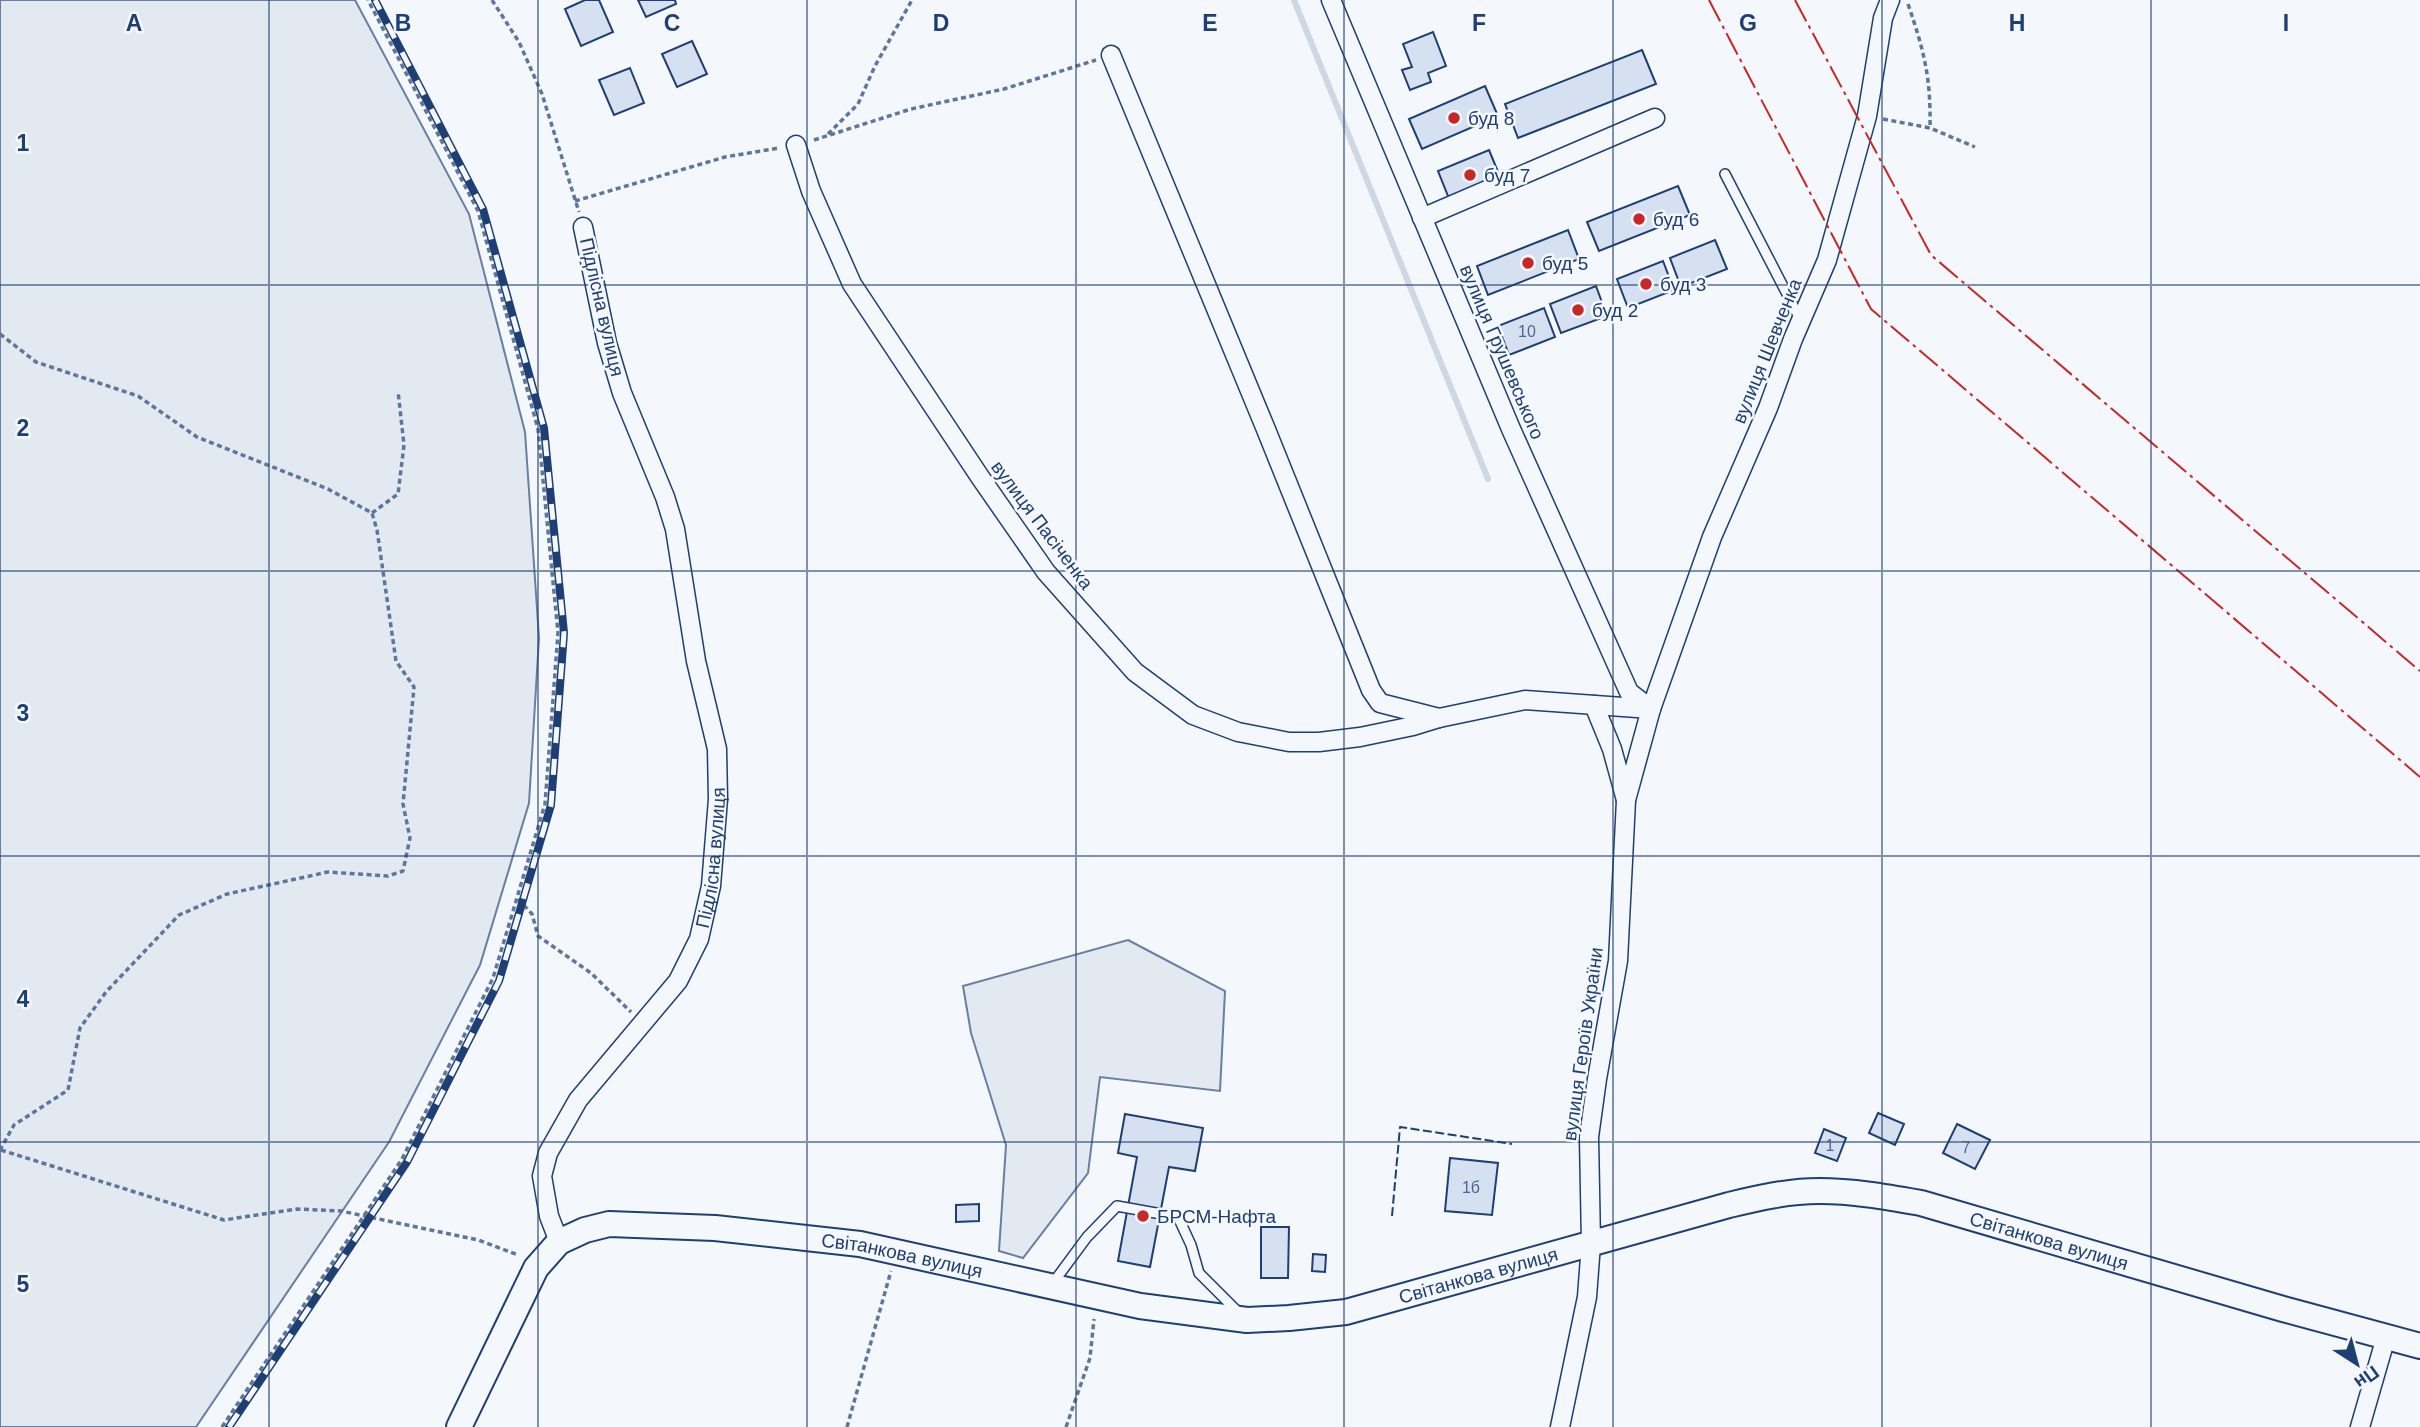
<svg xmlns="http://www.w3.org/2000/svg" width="2420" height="1427" viewBox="0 0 2420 1427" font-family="Helvetica,sans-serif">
	<rect width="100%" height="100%" fill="#f4f7fb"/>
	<path fill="#e3e9f0" stroke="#687fa3" stroke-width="2" d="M0,0H355L469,214L525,432L539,638L529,803L480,965L389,1142L196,1427H0Z
		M1128,940L1225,991L1220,1091L1100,1077L1088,1173L1023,1258L999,1251L1006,1145L971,1033L963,986Z"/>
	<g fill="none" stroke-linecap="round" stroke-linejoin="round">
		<path stroke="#cfd7e4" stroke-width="6" d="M1294,0L1488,479"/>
	</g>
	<path fill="#d5e0f0" stroke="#1d3f73" stroke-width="2" d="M585,0H599L613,32L581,46L565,9Z
		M638,0H675L676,4L646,17Z
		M1433,32L1446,66L1428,73L1431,82L1410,90L1402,70L1412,67L1403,44Z
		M692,41L707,74L677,87L662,54Z
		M1642,50L1656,84L1518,138L1505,104Z
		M630,68L644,103L614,115L599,80Z
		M1485,86L1498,116L1422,149L1409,119Z
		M1489,150L1501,179L1450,201L1438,171Z
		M1678,186L1690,215L1599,251L1587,222Z
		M1568,230L1579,259L1488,295L1477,266Z
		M1715,240L1727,269L1681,287L1670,258Z
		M1663,261L1674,290L1628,308L1617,279Z
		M1596,286L1607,316L1561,333L1550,304Z
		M1544,308L1555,337L1509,355L1498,326Z
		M1878,1113L1904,1124L1895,1145L1869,1133Z
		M1125,1114L1203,1128L1195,1171L1169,1167L1150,1267L1118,1261L1137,1157L1118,1153Z
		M1957,1124L1990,1140L1975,1169L1943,1153Z
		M1824,1129L1846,1138L1837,1161L1815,1153Z
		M1450,1158L1498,1163L1492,1215L1445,1211Z
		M979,1204V1221L956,1222V1205Z
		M1261,1227H1289L1288,1278H1261Z
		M1313,1254L1326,1255L1325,1272L1312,1271Z"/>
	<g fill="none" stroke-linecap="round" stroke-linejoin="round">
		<defs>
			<path id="service" d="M1725,174L1801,321
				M1053,1283L1087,1237L1117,1206L1178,1217L1191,1245L1199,1273L1240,1314"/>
			<g id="minor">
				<path d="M1331,0L1511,429L1629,692L1651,709"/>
				<path d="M1111,55L1265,427L1371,690L1380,703L1439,718L1525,700L1651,709"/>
				<path d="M796,145L811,191L852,284L980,477L1046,572L1135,672L1193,715L1238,732L1289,742H1319L1360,737L1413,726L1439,718"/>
				<path d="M1422,218L1655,118"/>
				<path d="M1594,705L1612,749L1626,800"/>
				<path id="s1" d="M559,1242L549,1216L542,1176L548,1153L578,1100L678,981L699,939L711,886L718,799L717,749L696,661L675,529L665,497L622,393L607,343L583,227"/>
				<path d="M1560,1427L1587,1297L1591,1244L1589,1137L1597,1079L1618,961L1626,800L1651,709L1712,537L1768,408L1793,339L1827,260L1867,116L1883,18L1890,0"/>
				<path d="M2360,1427L2386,1337"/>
			</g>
			<g id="secondary">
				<path id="s2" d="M459,1427L536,1268L559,1242L585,1230L609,1224L715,1228L860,1244L1140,1306L1247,1320L1289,1318L1346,1312L1729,1205C1758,1198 1788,1191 1819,1191C1854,1191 1887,1197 1921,1203L2283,1309L2420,1346"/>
			</g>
		</defs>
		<use href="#service" stroke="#1d3f73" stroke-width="12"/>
		<use href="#minor" stroke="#1d3f73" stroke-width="21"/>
		<use href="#secondary" stroke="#1d3f73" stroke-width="28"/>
		<path stroke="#5e769c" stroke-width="3.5" stroke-dasharray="5 3.5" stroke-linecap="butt" d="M492,0L519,42L542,94L579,212
			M1908,4C1924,51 1931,77 1930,128
			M1883,119L1930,128L1975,147
			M828,134L858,104L875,66L912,0
			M814,140L911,109L1004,89L1096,60
			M575,201L725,157L779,148
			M0,334L36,362L138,396L197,437L328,489L372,513L377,530L396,661L414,687L403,804L410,838L403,871L388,876L328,872L227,894L179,915L106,992L80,1028L68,1090L14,1125L0,1150
			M372,513L398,494L404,445L398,391
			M518,899L532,914L538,936L591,973L631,1012
			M1,1150L224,1220L297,1209L341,1211L478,1240L518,1255
			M222,1427L402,1159L493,978L545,804L558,633L538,429L478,211L368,0
			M847,1427L891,1271
			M1066,1427L1090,1358L1094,1319"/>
		<use href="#service" stroke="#f4f7fb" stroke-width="9"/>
		<use href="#minor" stroke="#f4f7fb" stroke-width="18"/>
		<use href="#secondary" stroke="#f4f7fb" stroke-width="24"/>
		<defs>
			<path id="rail" d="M229,1427L407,1162L499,981L551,805L564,633L544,428L483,209L375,0"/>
		</defs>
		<use href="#rail" stroke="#1d3f73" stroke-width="8"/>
		<use href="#rail" stroke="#f4f7fb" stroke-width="5" stroke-dasharray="16" stroke-linecap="butt"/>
		<path stroke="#1d3f73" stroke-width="2" stroke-dasharray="9 3.5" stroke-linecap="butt" d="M1392,1216L1400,1127L1512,1144"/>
		<path stroke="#c62828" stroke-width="2" stroke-dasharray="24 5 3.5 5" stroke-linecap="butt" d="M1709,0L1871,309L2420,777
			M1795,0L1931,255L2420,671"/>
	</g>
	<path fill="none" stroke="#1d3f73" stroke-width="2" stroke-opacity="0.55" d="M269,0V1427M538,0V1427M807,0V1427M1076,0V1427M1344,0V1427M1613,0V1427M1882,0V1427M2151,0V1427M0,285H2420M0,571H2420M0,856H2420M0,1142H2420"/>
	<g fill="#c62828" stroke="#f4f7fb" stroke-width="2.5">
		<circle cx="1454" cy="118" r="7"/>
		<circle cx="1470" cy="175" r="7"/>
		<circle cx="1639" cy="219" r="7"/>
		<circle cx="1528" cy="263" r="7"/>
		<circle cx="1646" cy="284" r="7"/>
		<circle cx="1578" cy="310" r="7"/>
		<circle cx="1143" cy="1216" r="7"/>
	</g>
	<g text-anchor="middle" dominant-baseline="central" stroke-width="5" stroke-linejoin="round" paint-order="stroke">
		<g font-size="16" fill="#4b6792">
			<text x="1527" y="331">10</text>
			<text x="1830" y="1145">1</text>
			<text x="1966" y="1147">7</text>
			<text x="1471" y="1187">1б</text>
		</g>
		<g font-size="19" fill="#1d3f73" stroke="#f4f7fb" text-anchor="start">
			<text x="1468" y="118">буд 8</text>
			<text x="1484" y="175">буд 7</text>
			<text x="1653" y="219">буд 6</text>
			<text x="1542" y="263">буд 5</text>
			<text x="1660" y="284">буд 3</text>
			<text x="1592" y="310">буд 2</text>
			<text x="1157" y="1216">БРСМ-Нафта</text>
		</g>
		<g font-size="19" fill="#1d3f73" stroke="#f4f7fb">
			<text transform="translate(602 307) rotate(77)">Підлісна вулиця</text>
			<text transform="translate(1767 351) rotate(-68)">вулиця Шевченка</text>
			<text transform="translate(1502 352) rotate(67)">вулиця Грушевського</text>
			<text transform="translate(1042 525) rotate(53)">вулиця Пасіченка</text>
			<text stroke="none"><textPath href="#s1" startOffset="438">Підлісна вулиця</textPath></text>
			<text transform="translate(1583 1044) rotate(-82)">вулиця Героїв України</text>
			<text stroke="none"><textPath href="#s2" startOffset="1736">Світанкова вулиця</textPath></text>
			<text stroke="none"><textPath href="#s2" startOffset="560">Світанкова вулиця</textPath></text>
			<text stroke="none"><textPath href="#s2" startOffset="1148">Світанкова вулиця</textPath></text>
		</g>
	</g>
	<g font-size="23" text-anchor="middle" font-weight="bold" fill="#1d3f73" stroke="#f4f7fb" stroke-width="5" stroke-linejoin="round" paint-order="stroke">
		<text x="134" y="31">A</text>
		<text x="403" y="31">B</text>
		<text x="672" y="31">C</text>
		<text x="941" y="31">D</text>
		<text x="1210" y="31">E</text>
		<text x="1479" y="31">F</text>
		<text x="1748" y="31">G</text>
		<text x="2017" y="31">H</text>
		<text x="2286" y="31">I</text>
		<text x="23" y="151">1</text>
		<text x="23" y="436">2</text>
		<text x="23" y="721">3</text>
		<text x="23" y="1007">4</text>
		<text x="23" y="1292">5</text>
	</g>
	<g transform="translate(2357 1364) rotate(144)" stroke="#f4f7fb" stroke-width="5" paint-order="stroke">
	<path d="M0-5L12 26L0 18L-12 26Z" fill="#1d3f73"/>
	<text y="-10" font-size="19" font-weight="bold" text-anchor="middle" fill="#1d3f73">Пн</text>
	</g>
</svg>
